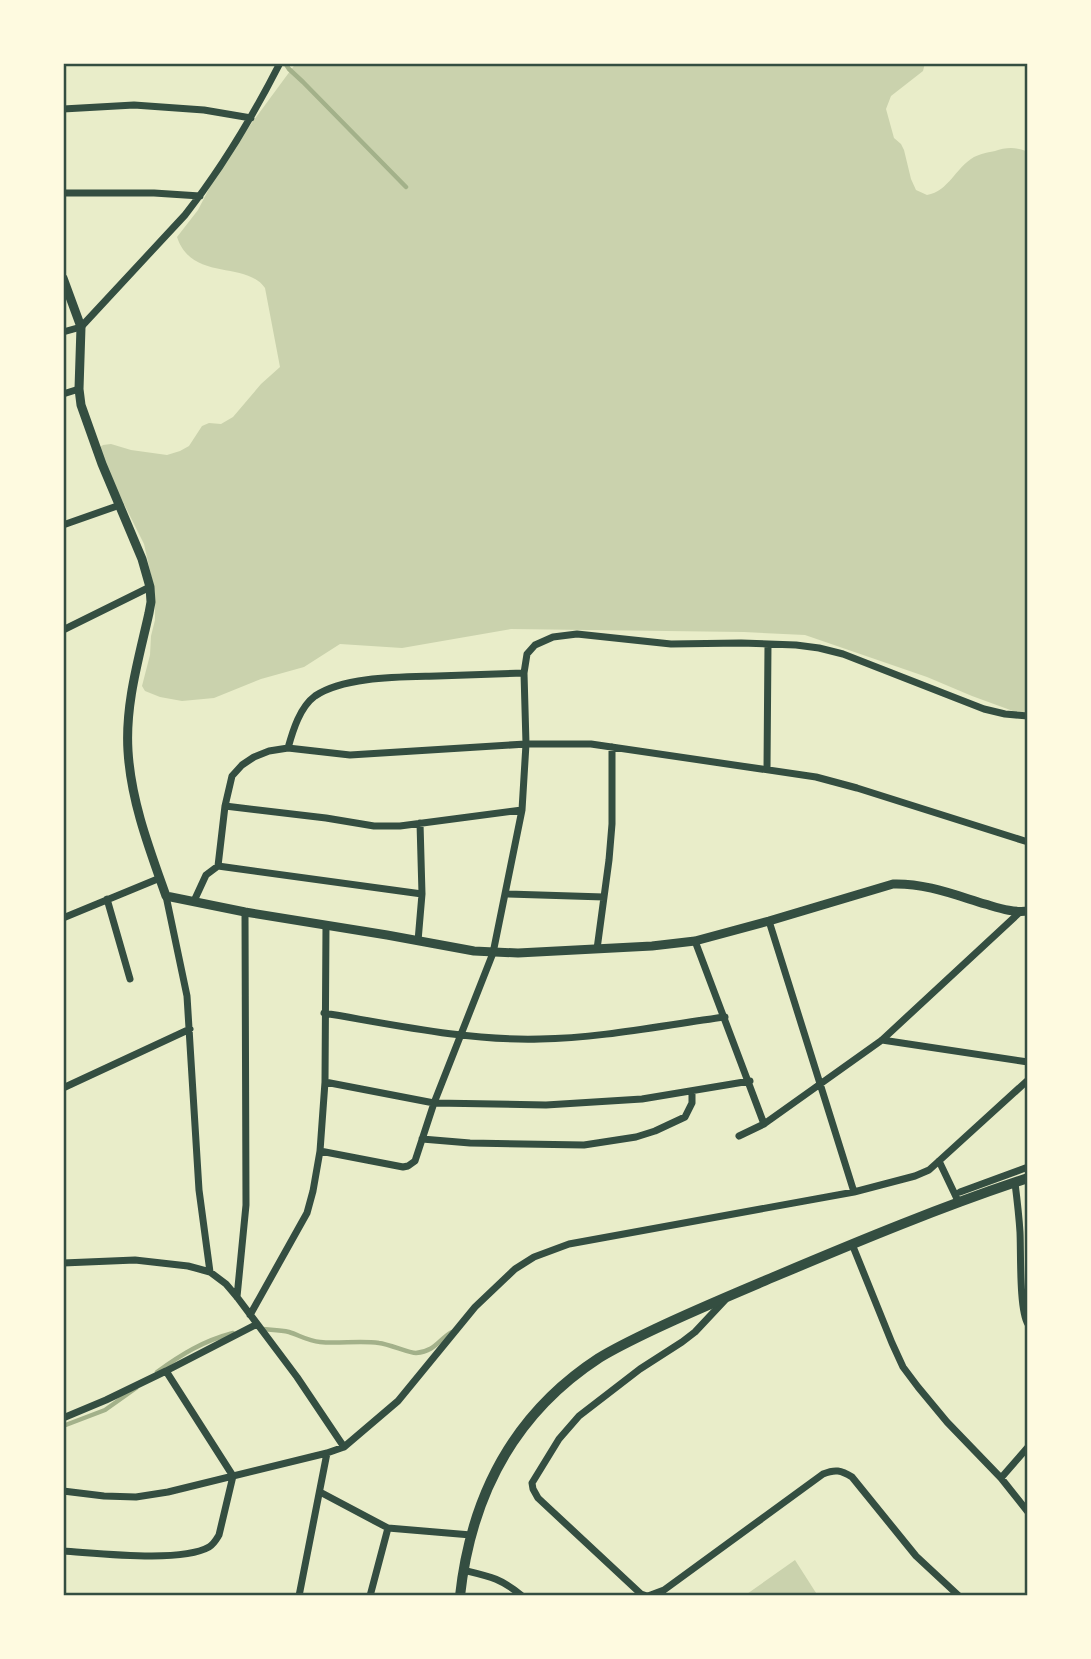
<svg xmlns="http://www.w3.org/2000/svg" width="1091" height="1659" viewBox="0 0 1091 1659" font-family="'Titillium Web',sans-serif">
	<rect width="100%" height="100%" fill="#e9edc9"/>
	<path fill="#cad2ad" d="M296,63H854L863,65L871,63H925L923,71L891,96L886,109L894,138L901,144L904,150L911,179L916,190L927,195C949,191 955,168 974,157C980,154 989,152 995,151C1006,147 1018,147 1028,152V713L1013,711L972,696L927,677L805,635L744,632L511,629L402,648L340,644L304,667L261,679L214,698L182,701L160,697L145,691L142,686L150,655L151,636L155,620V593L144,544L112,480L99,448L103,445L111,444L131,450L167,455L180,451L189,446L202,426L209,423L221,424L233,417L261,384L280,367L265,288C245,260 192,282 177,237L198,210L215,177L243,135Z
		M795,1560L818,1596H744Z"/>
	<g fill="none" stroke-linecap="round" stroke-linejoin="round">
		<path stroke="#a3b18a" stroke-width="4.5" d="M285,63L289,69L303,82L406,187
			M262,1329C271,1330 280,1330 289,1332C299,1335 308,1341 320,1342C339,1344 360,1340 379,1343C389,1344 409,1353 416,1353C436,1351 439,1339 452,1332
			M157,1372C182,1354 203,1341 233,1333
			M63,1426L105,1410L136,1388"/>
		<path stroke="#344e41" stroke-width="7" d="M63,109L134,105L204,110L251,118
			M63,193H154L200,196
			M63,332L81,327L185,215C222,168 253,116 280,63
			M63,394L79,389
			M63,525L120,505
			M63,630L150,587
			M288,748C293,730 300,707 315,696C344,676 403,677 437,676C466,675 495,674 524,673
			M767,769L768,644
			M225,806L326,818L374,826H400L522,810
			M218,866L225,806L232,776L242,765L254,757L269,751L288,748L350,755L526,744H591L816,777L857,788L1028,842
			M506,894L604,897
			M166,896L187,996L199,1190L210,1272
			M107,899L130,979
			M194,901L206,875L218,866L422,894
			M63,918L160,878
			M769,921L854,1192
			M418,941L422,894L420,823
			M695,941L764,1124
			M597,949L609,860L612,824V747
			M324,1013C395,1025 468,1041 540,1039C602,1038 664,1025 725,1017
			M882,1040L1028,1062
			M325,1082L434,1103L546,1105L642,1099L750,1081
			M63,1088L190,1029
			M739,1136L764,1124L882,1040L1020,912
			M422,1139L470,1143L584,1145L636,1137L655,1131L685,1117L692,1103V1091
			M320,1151L403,1167L408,1166L415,1161L434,1103L493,953L522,810L526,744L524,673L527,654L535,645L553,637L577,634L671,644L741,643L796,645L819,648L843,654L984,709L1005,714L1028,716
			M939,1161L959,1203
			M1015,1183C1017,1199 1019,1216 1020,1232C1021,1252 1019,1310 1028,1324
			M960,1192L1028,1167
			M852,1244L892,1343L903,1367L918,1387L947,1422L1001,1478L1028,1512
			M63,1263L135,1260L188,1266L210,1272L226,1284L237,1297L297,1377L344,1447
			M237,1297L246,1205L245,912
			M250,1315L307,1213L313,1191L320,1151L325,1082L326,925
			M63,1418L106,1400L166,1371
			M1001,1478L1028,1447
			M63,1491L104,1496L136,1497L168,1492L327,1453L344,1447L398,1401L475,1307L515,1269L534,1257L569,1244L854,1192L915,1176L929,1170L939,1161L1028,1080
			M320,1492L388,1528L471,1535
			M63,1551C97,1553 181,1563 209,1547C214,1544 216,1540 219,1535L233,1476L166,1371L257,1324
			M463,1570C488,1576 501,1578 522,1596
			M299,1596L327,1453
			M370,1596L388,1528
			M647,1596L641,1594L538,1498L533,1489L532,1483L559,1439L579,1416L640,1369L682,1342L695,1332L725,1300
			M648,1596L664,1590L823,1474C835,1469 841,1470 852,1477L916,1556L959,1596"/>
		<path stroke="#344e41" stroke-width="9" d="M63,278L81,327L79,389L81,405L102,464L142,559L150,587L151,602L149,613C139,658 125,704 128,751C131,801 149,848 166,896L245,912L387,935L474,951L518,953L652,946L695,941L769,921L893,884C925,883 955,895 985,904C999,908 1013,913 1028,911"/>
		<path stroke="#344e41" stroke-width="10" d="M460,1596C471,1496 513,1414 599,1358C617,1347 636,1338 655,1329C695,1310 736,1293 776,1276C859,1241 943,1206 1028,1178"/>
	</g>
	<rect width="1091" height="1659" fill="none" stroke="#fefae0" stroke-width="130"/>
	<rect x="65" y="65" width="961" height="1529" fill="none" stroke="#344e41" stroke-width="2.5"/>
</svg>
